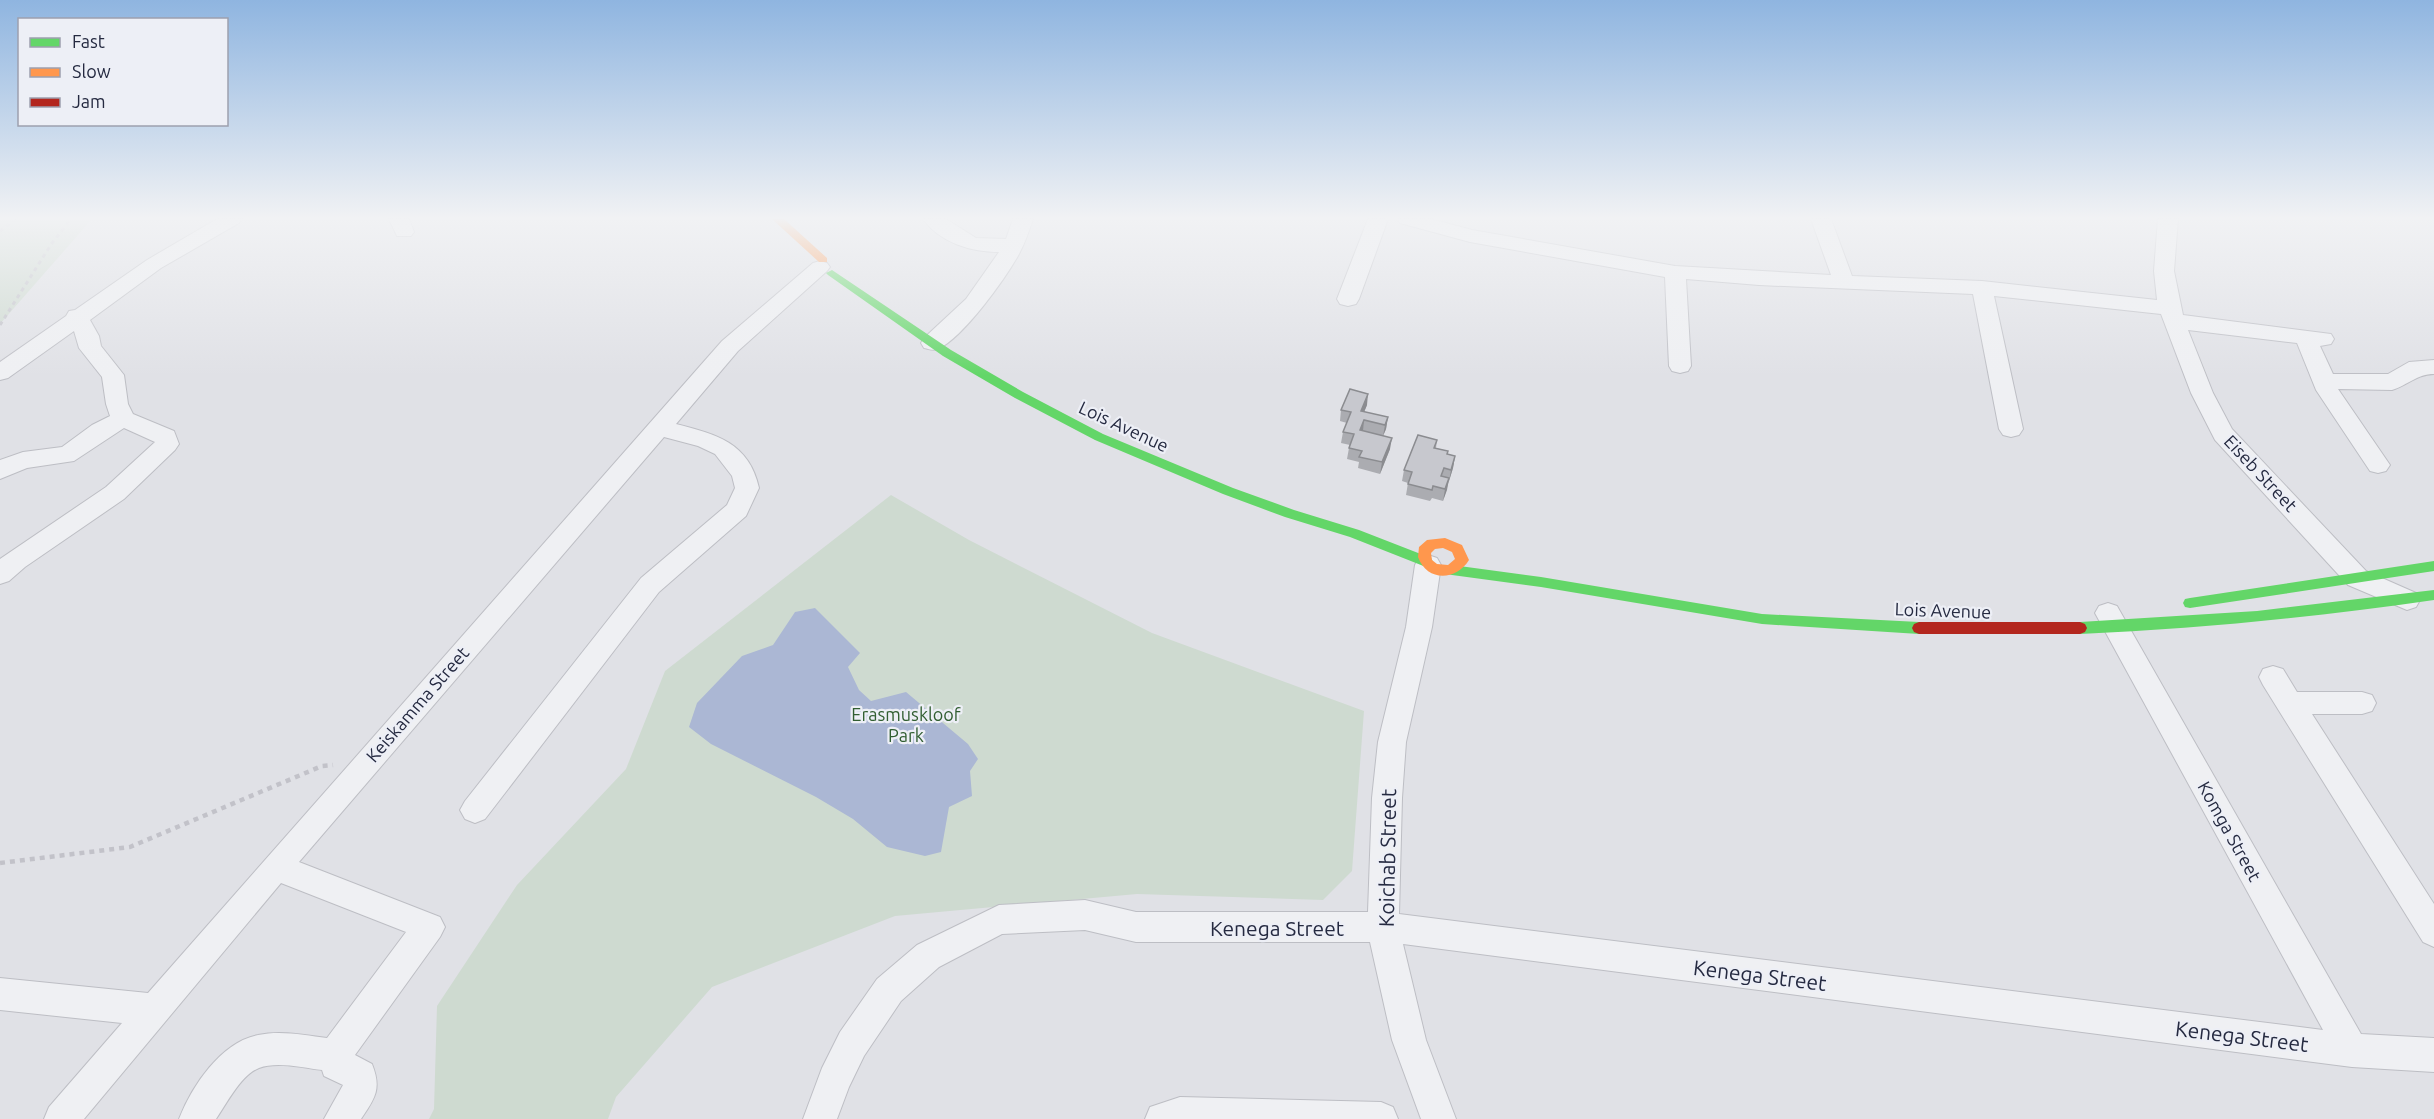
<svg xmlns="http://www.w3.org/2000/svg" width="2434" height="1119" viewBox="0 0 2434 1119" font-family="Ubuntu,sans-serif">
	<rect width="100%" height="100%" fill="#e0e1e6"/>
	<path fill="#cedad0" d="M0,219H92L0,324Z
		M891,495L969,540L1152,633L1364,711L1352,871L1323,900L1137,894L895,916L712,987L616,1097L608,1119H429L434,1109L437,1006L517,885L626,769L665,671Z"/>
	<path fill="#abb7d4" d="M815,608L860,653L848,667L859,690L871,701L906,692L968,744L978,759L970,771L972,796L949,807L941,852L925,856L887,847L853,819L816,797L711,744L689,727L697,703L742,656L773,645L795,612Z"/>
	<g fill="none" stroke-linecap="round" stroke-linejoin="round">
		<defs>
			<path id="street" d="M217,219H242L239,223L161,268L90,320L99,336L101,346L124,375L128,404L133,414L174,431L179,444L175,450L124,499L25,567L9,581L0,584V559L106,487L155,442L124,428L74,461L27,468L0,479V460L23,452L62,447L92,425L110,416L106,404L102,377L79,348L74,331L8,378L0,380V362L66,316L69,311L75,310L147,260Z
				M389,219H409L414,232L411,236H397Z
				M923,219H946L976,238L1006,239L1013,219H1033C1029,231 1025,243 1019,254C1006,278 963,338 938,349C933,351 929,349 924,348L921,343L924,338L966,299L999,252C972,252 940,243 923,219Z
				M1368,219H1388L1359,299L1356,304L1348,306L1340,304L1337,299Z
				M1397,219H1431L1472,230L1675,266L1831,275L1811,219H1831L1852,276L1982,281L2157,300L2154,271L2158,219H2178L2174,271L2183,315L2331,334L2334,339L2331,344L2320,346L2333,374H2388L2409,362L2434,360V374C2417,374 2408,385 2392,390L2338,389L2390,465L2386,471L2378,473L2370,471L2316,390L2297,343L2188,330L2213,393L2232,429L2366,571L2416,593L2420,600L2416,607L2407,610L2348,585L2215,440L2191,393L2161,314L1994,296L2023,429L2019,435L2011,437L2003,435L1999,429L1973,294L1759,285L1686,279L1691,366L1688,371L1680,373L1672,371L1669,366L1665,277L1470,242L1400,223Z
				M820,261L827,263L830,267L827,271L738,351L676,424C715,434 749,442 759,488L746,516L659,592L485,819L475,823L465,819L460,810L465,801L641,578L727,505L735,488L732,476L715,454L698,446L664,437L299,862L440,917L445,927L440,937L355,1055L372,1064C382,1089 375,1098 361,1119H324L343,1085L324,1076L322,1070C304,1068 277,1061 259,1068C241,1075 227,1103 216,1119H179C192,1086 221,1042 258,1035C280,1030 305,1035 327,1038L406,932L281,883L84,1119H44L49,1107L122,1023L0,1010V978L148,993L722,341L813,263Z
				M1428,555L1437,558L1441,565L1432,627L1406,742L1402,798L1399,914L2323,1030L2095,613L2099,606L2108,603L2117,606L2361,1034L2434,1038V1072L2352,1067L1403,944L1426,1040L1456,1119H1421L1392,1040L1370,942H1136L1085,930L1002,934L939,967L901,1001L864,1056L849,1087L837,1119H803L822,1068L840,1032L877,979L917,945L999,905L1085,900L1136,912H1368L1372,798L1378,742L1406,627L1415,565L1419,558Z
				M2273,666L2283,669L2297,692H2362L2372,695L2376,703L2372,711L2362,714H2312L2434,904V947L2423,942L2263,685L2259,677L2263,669Z
				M1180,1097L1381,1102L1393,1107L1398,1119H1145L1150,1107Z"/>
		</defs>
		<use href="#street" stroke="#bdbec4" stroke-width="2"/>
		<path stroke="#c2c2c9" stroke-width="3" stroke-dasharray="4 4" stroke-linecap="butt" d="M0,231L16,219
			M0,325L52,243L71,219"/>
		<path stroke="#c2c2c9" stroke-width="4.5" stroke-dasharray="5 5" stroke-linecap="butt" d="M0,863L130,847L322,766L333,765"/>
		<use href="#street" fill="#eff0f3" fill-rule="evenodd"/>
		<path fill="#63d668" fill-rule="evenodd" d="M832,270L951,350L1023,392L1103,434L1233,488L1294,510L1359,530L1431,558L1433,562L1431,566L1426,567L1350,537L1285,517L1223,494L1095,440L1015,398L943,356L828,275L826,273Z
			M2434,561V571L2190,608L2185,607L2183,603L2185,599L2190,598Z
			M1452,565L1541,577L1762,614L1919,622L1924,624L1926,628L1924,632L1919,634L1762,624L1541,587L1452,575L1447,574L1445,570L1447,566Z
			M2434,590V600C2316,617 2199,629 2080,634L2075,632L2073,628L2075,624L2080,622L2257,611Z"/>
		<path fill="#ff974d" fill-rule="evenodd" d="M772,219H784L827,258V262H819Z
			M1445,538L1462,545L1469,560C1456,581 1427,582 1418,557L1419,547L1427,540ZM1443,548L1452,552L1455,559L1448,565L1437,564L1432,560L1431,553L1435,549Z"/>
		<path fill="#b3261e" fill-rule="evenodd" d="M1919,622H2080L2085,624L2087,628L2085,632L2080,634H1919L1914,632L1912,628L1914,624Z"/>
	</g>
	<path fill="#abacb1" d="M1367,405L1364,412L1388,417L1386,429L1383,436L1390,449L1380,474L1358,468L1359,462L1347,459L1349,448L1350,445L1341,443L1343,432L1347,423L1340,421L1341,410Z
		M1437,440L1436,448L1448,451L1447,454L1455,456L1453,468L1443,501L1432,498L1430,501L1406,495L1408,483L1402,481L1404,470Z"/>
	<path fill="#8b8c90" d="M1368,394L1367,405L1360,422L1361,411Z
		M1388,417L1386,429L1383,436L1385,425Z
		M1364,420L1363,431L1360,430Z
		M1392,438L1390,449L1380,474L1382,462Z
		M1455,456L1453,468L1449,481L1451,470Z
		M1449,478L1447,490L1443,501L1445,489Z"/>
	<path fill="#c7c8ce" stroke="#8b8c90" stroke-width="1.5" d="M1350,389L1368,394L1361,411L1388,417L1385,425L1364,420L1360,430L1392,438L1382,462L1359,457L1362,451L1349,448L1354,434L1343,432L1351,412L1341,410Z
		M1418,435L1437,440L1434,448L1448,451L1447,454L1455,456L1451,470L1444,468L1441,476L1449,478L1445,489L1433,486L1432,490L1408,484L1412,472L1404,470Z"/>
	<linearGradient id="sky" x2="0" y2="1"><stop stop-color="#8fb5e0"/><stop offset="0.58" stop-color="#f1f2f4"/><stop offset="1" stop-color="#f1f2f4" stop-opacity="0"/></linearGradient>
	<rect width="2434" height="376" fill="url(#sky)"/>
	<g text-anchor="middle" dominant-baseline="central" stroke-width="4.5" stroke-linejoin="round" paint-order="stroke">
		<g font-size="18" fill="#252a41" stroke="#edeff6">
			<text transform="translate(1124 426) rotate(25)">Lois Avenue</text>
			<text transform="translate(2261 473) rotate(47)">Eiseb Street</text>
			<text transform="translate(1943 610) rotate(2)">Lois Avenue</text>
			<text transform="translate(417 704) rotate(-49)">Keiskamma Street</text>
			<text transform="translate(2230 831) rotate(61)">Komga Street</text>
		</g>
		<g font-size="18" fill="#315e31" stroke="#edeff6">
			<text x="906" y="714">Erasmuskloof<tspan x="906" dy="21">Park</tspan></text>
		</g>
		<g font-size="21" fill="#252a41" stroke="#edeff6">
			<text transform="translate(1387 858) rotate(-89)">Koichab Street</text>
			<text x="1277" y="928">Kenega Street</text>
			<text transform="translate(1760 975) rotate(7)">Kenega Street</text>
			<text transform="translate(2242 1036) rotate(7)">Kenega Street</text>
		</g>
	</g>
	<rect x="18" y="18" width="210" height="108" fill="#edeff6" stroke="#9da0ae" stroke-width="1.5"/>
	<rect x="30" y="38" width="30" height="9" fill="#63d668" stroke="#9da0ae" stroke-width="1.5"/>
	<text x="72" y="48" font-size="18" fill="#252a41">Fast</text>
	<rect x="30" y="68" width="30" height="9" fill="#ff974d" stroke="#9da0ae" stroke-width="1.5"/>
	<text x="72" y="78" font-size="18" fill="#252a41">Slow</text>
	<rect x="30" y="98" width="30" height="9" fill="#b3261e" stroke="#9da0ae" stroke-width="1.5"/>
	<text x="72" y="108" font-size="18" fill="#252a41">Jam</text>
</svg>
